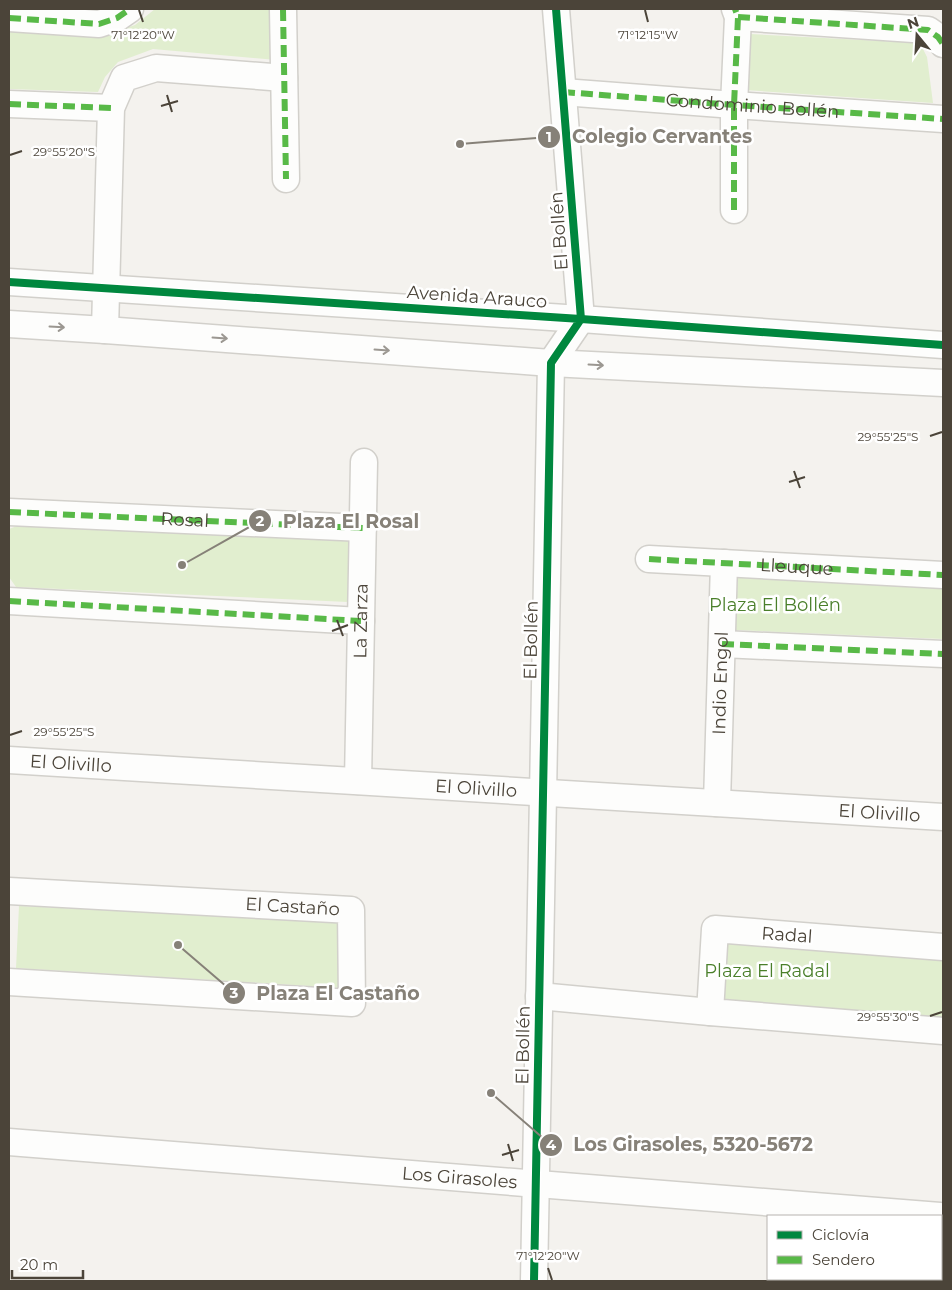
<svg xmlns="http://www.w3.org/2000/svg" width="952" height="1290" viewBox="0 0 952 1290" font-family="Montserrat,sans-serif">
	<rect width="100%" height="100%" fill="#f4f2ee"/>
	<path fill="#e1eecf" d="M155,9H270L276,60L153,49L118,62L105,77L98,92L9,89V31H117L135,25Z
		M750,34L920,43L927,57L933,103L745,90Z
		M17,526L345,537L356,553V594L348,602L16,587L9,577V529Z
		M738,577L943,588V639L735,630Z
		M19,906L338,921L342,988L16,968Z
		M723,932L943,951V1022L720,1003Z"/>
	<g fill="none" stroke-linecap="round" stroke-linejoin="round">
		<defs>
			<g id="minor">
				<path d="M283,9L286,179"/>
				<path d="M738,17L928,30L938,37L943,44"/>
				<path d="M9,18L99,24L117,18L130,9"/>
				<path d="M563,92L734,105L943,119"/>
				<path d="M9,104L111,108"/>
				<path d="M734,210V105L738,17L735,9"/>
				<path d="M9,282L581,319L943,345"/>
				<path d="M9,324L105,330L551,363L943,383"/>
				<path d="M105,330L111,108L124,78L156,68L284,78"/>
				<path d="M9,512L363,528"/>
				<path id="s1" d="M649,559L943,575"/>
				<path d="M9,601L361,621"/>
				<path d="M722,644L943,654"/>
				<path id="s2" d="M9,760L943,817"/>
				<path id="s3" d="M358,781L364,462"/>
				<path id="s4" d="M717,803L724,563"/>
				<path id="s5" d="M9,891L351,910L352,1003L9,982"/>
				<path d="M943,947L715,929L710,1012L943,1031"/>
				<path d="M539,996L710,1012"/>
				<path id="s6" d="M9,1142L940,1216"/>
				<path d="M534,1281L551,363L581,319L556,9"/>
			</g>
		</defs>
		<use href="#minor" stroke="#d2d0cb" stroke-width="29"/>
		<use href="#minor" stroke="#fdfdfc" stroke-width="26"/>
		<g stroke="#58b947" stroke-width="6" stroke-dasharray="12 6" stroke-linecap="butt">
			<path d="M283,9L286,179"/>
			<path d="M738,17L928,30L938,37L943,44"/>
			<path d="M9,18L99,24L117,18L130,9"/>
			<path id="s7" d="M563,92L734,105L943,119"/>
			<path d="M9,104L111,108"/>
			<path d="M734,210V105L738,17L735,9"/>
			<path id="s8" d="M9,512L363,528"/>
			<path d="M649,559L943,575"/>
			<path d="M9,601L361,621"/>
			<path d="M722,644L943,654"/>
		</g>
		<defs>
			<path id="cycleway" d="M9,282L581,319L943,345
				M534,1281L551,363L581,319L556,9"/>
		</defs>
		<use href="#cycleway" stroke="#fff" stroke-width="11"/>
		<use href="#cycleway" stroke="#00873e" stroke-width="8"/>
	</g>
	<defs><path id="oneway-shaft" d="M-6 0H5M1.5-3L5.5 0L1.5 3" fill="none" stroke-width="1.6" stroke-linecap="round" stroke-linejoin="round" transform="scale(1.25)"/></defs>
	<g stroke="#9b9791">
		<use href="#oneway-shaft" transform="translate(57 327) rotate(3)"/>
		<use href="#oneway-shaft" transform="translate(220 338) rotate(4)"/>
		<use href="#oneway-shaft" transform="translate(382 350) rotate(4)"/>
		<use href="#oneway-shaft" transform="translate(596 365) rotate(3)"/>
	</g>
	<path fill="none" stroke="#4b4439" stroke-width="2" d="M139,10L143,22M645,10L648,22M167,95L172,112M161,106L178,101M10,155L22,151M930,436L942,432M794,471L800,488M789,482L805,477M337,620L343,636M332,631L348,625M10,735L22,731M930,1016L942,1012M508,1144L513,1161M502,1155L519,1150M548,1268L552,1280"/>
	<g text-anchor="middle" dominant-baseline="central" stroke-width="5" stroke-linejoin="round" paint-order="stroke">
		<g font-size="18" fill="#4b4439" stroke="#fff">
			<text stroke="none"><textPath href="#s7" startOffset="190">Condominio Bollén</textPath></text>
			<text transform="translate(559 231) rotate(-94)">El Bollén</text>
			<text transform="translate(477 297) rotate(4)">Avenida Arauco</text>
			<text stroke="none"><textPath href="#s8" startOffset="176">Rosal</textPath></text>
			<text stroke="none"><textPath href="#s1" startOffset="148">Lleuque</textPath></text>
			<text stroke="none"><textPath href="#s3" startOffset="160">La Zarza</textPath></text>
			<text transform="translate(531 640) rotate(-89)">El Bollén</text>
			<text stroke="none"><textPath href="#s4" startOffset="120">Indio Engol</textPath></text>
			<text stroke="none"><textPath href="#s2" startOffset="62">El Olivillo</textPath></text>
			<text stroke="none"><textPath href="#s2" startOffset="468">El Olivillo</textPath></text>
			<text stroke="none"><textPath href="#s2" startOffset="872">El Olivillo</textPath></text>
			<text stroke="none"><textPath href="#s5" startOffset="284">El Castaño</textPath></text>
			<text transform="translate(787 935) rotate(4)">Radal</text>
			<text transform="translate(523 1045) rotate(-89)">El Bollén</text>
			<text stroke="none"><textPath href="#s6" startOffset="452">Los Girasoles</textPath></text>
		</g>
		<g font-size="18" fill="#4a7f2a" stroke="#fff">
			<text x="775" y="605">Plaza El Bollén</text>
			<text x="767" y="971">Plaza El Radal</text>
		</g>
	</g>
	<g font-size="12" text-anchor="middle" fill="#4b4439" stroke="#fff" stroke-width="5" stroke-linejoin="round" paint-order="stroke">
		<text x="143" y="39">71°12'20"W</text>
		<text x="648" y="39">71°12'15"W</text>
		<text x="64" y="156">29°55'20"S</text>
		<text x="888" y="441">29°55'25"S</text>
		<text x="64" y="736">29°55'25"S</text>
		<text x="888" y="1021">29°55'30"S</text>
		<text x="548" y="1260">71°12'20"W</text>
	</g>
	<path fill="none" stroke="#868178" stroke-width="2" d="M460 144L549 137M182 565L260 521M178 945L234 993M491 1093L551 1145"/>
	<g fill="#868178" stroke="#fff" stroke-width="2">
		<circle cx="460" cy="144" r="5"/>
		<circle cx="182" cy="565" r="5"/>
		<circle cx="178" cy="945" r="5"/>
		<circle cx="491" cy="1093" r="5"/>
		<circle cx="549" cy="137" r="12"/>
		<circle cx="260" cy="521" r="12"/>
		<circle cx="234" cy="993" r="12"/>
		<circle cx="551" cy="1145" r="12"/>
	</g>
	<g font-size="15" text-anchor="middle" font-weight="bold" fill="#fff">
		<text x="549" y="142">1</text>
		<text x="260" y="526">2</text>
		<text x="234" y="998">3</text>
		<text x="551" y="1150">4</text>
	</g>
	<g font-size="19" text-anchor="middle" font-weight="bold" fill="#868178" stroke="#fff" stroke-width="5" stroke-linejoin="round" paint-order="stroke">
		<text x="662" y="143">Colegio Cervantes</text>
		<text x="351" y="528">Plaza El Rosal</text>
		<text x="338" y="1000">Plaza El Castaño</text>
		<text x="693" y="1151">Los Girasoles, 5320-5672</text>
	</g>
	<rect width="952" height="1290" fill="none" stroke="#4b4439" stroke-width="20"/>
	<rect x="767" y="1215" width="175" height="65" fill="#ffffff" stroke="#b7b4b0"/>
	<rect x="777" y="1231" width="25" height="8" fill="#00873e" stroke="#b7b4b0"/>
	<text x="812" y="1240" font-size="15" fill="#4b4439">Ciclovía</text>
	<rect x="777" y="1256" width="25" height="8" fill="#58b947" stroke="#b7b4b0"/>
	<text x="812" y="1265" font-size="15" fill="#4b4439">Sendero</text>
	<g transform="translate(917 35) rotate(342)" stroke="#ffffff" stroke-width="4" paint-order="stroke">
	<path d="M0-4L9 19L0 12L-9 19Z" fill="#4b4439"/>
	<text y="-8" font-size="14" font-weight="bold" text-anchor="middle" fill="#4b4439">N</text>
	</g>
	<path d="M12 1270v8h71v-8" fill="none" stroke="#4b4439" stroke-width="2.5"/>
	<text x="20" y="1270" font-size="15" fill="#4b4439" stroke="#ffffff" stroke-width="4" paint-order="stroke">20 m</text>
</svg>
